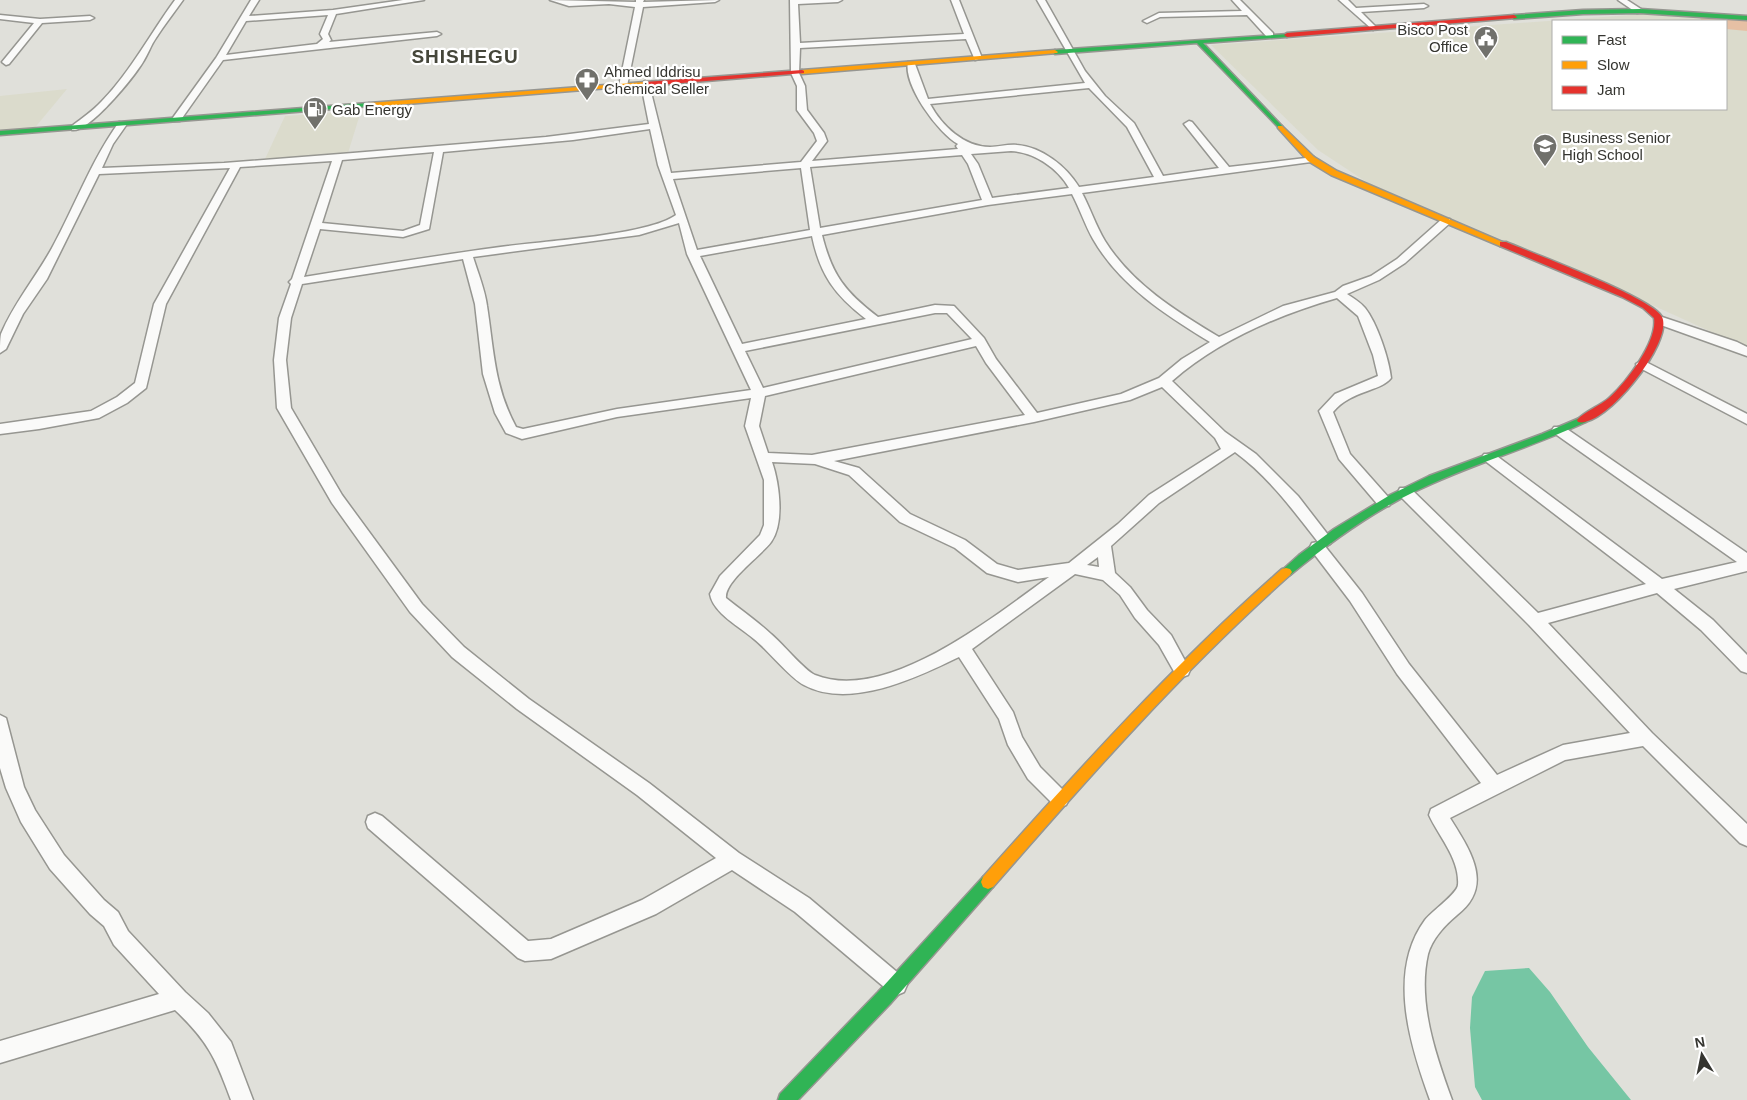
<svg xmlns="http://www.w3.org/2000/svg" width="1747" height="1100" viewBox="0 0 1747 1100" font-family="Arial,sans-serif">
	<rect width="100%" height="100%" fill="#e0e0da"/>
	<path fill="#dbdbcc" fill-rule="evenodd" d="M1645,14L1747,21V348L1599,281L1368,183L1318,150L1211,45ZM1553,21H1726V109H1553Z
		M67,89L33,130L0,132V96Z
		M361,111L348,153L265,159L285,116Z"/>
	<path fill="#e6c0a4" d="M1700,18L1747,21V31L1726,29V21H1702Z"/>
	<path fill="#76c6a4" d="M1529,968L1550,992L1588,1047L1631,1100H1482L1475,1087L1470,1028L1472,997L1485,971Z"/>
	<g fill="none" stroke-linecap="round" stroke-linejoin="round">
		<defs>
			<path id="street" d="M175,0H183C174,13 164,25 156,38C151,45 148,54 143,62C134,77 89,133 72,130V126C82,118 93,111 102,101C131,71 150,34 175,0Z
				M251,0H259L249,16L333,10L403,0H424L336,14L328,34L331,40L329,42L437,32L441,34L437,36L223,60L180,121H174L172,119L216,58ZM328,15L320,34L323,39L317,44L226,55L246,21Z
				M550,0L636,2V0H644L643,2L719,0L715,2L643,7L627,86L623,89L619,86L635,7L609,4L569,6Z
				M790,0H842L838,2L798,4L800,43L964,34L951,0H959L982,58L975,60L966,39L800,48L799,73L805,86L807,110L824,133L827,141L812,161L958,149L956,146L958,144C938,133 903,85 908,62L915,64L928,99L1085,83L1037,0H1045L1085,71L1105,96L1134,123L1163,176L1219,168L1184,124L1189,121L1192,122L1229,167L1314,157V161L1311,162L1082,193C1090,208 1096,226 1105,241C1132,284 1177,312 1219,337L1283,306L1335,292L1343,286L1371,276L1397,259L1442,219H1450V223L1405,263L1379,280L1347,294C1353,298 1360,302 1365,308C1377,323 1389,359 1391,378C1380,392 1351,390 1333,412L1350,454L1389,498L1391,502L1389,506H1379L1339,459L1319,411L1335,394L1378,376L1373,355L1358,316L1337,298C1278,315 1219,340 1172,381L1225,432L1256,454L1298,496L1332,540L1330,544L1324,545L1362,593L1409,664L1497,775L1563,745L1630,733L1529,625L1400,496L1398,492L1400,488H1410L1538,613L1646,584L1484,460L1482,457L1484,454H1494L1662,579L1737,562L1554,433L1552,430L1554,427H1564L1747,553V571L1674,589L1713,620L1747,655V673L1741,671L1701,630L1657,593L1548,623L1652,733L1747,824V846L1740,843L1643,746L1565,760L1450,818C1470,850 1495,886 1457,915C1445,925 1432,939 1428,954C1417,1002 1436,1056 1452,1100H1430C1410,1045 1387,972 1425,920C1432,911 1457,894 1458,885C1460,859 1439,837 1429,815L1431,809L1481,783L1397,674L1350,601L1312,551L1310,547L1312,543L1318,542C1293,510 1268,476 1235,452L1159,503L1111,546L1115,573L1130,587L1147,610L1171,635L1190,670L1188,675L1182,677L1176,675L1159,645L1135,618L1120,595L1103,580L1075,574L972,649L1013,712L1022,737L1040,767L1066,793L1069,799L1066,805L1060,807L1054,805L1028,779L1008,745L999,719L959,657C918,677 850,710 804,685C789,677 769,651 754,639C740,627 713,613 710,594L720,576L760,535L764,525V480L745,426L751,398L617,417L522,439L506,433L495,413L483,374L475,304L463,259L302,284L291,318L286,360L291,408L342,495L422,604L464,647L529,699L649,783L739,853L809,898L904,978L907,985L904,992L897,995L890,992L795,912L732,870L656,914L551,959L525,961L518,958L368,828L366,822L368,816L375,813L382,816L528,941L551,939L642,900L716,858L637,795L517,709L452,657L410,612L332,503L277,408L274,360L279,318L291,284L289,282L292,279L332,161L240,167L166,304L146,388L127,403L99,418L39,429L0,434V424L91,411L117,397L135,383L154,304L230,168L99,174L47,279L23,314L6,349L0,353C0,347 0,339 1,334C14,303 36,277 52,248C75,206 91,161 119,122L127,124L113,144L102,168L224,163L353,153L546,137L649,124L641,84L645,81L649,84L671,173L801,162L817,141L814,133L797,110V86L791,73ZM1089,88L1127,127L1154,177L1079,187C1066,166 1042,147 1017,145C1008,144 999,147 990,147C964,147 942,126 930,104ZM650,129L658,165L676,215C649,235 546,241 508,246C440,255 372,266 304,277L320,229L403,237L429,229L443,152L573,140ZM1011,151C1034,152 1058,168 1069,188L992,198L978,164L971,154ZM434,152L420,225L403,231L322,223L342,160ZM962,155L968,164L982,200L820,228L810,167ZM801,168L810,230L697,250L673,179ZM1072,194C1080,209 1085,225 1093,239C1120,286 1166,315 1210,342L1182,359L1159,378L1121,394L1037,413L996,359L984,338L954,306L935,305L878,317C845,292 832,275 822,235L988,205ZM679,223L687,254L751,390L617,409L523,429L516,427C494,386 494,351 487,306C485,290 478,273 473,257L639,235ZM812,236C820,275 835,295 866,319L742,344L700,256ZM935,313H947L972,339L763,388L745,351ZM976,346L986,363L1025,415L812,455L768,453L759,426L765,396ZM1162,387L1215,438L1221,449L1149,495L1118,524L1069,563L1018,570L997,564L965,540L910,514L859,468L834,461L1034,422L1130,400ZM772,462L815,464L849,475L900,522L955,548L987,573L1018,582L1049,577C994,616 887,704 815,675C804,670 782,643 771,634C757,621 741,610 726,598C724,581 762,555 771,542C785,523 779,482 772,462ZM1098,557L1099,567L1087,565Z
				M1232,0H1240L1273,33V37H1267L1247,15L1160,17L1147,23L1143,21L1159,13L1242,11Z
				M1339,0H1348L1356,8L1424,4L1428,6L1424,8L1361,12L1377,28L1373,30Z
				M1618,0H1627L1644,11L1637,13Z
				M0,15L40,19L90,16L94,18L90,20L42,23L9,64L6,65L2,62L34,23L0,19Z
				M1662,317L1737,342L1747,347V356L1658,324L1656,321Z
				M1642,360L1747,414V424L1638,367L1636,364Z
				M0,715L6,718L24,787L35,810L64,855L104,900L118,912L128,931L185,992L208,1013L231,1042L253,1100H231C216,1059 208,1041 175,1010L0,1063V1041L159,994L114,945L104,926L90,914L50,869L21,822L6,788L0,768Z"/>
			<path id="fast" d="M1640,9L1747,16V20L1640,13L1583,14L1514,19L1511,17L1514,15L1583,10Z
				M1289,34V36L1287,37L1203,43L1282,126V128L1280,129L1197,43L1055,54L1052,52L1055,50Z
				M369,103L371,104V106L0,135V131Z
				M1582,417L1586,418L1587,420L1586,422C1530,448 1471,464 1416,491C1370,513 1329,543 1290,575H1282L1280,572L1299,555L1334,529L1390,495L1429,476L1542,434Z
				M988,875L993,877L995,882L993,887L890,1004L798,1100H778L780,1094L878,992L983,877Z"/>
			<path id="slow" d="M1055,50L1058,52L1057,53L802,74L799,72L802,70Z
				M645,82L648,84L647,85L369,107L366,105L369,103Z
				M1278,126H1282L1314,157L1337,171L1507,244L1500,246L1331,175L1308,161L1278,128Z
				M1286,568L1290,569L1292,572L1290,575C1182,671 1088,778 993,887L988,889L983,887L981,882L983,877C1078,770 1174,664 1282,569Z"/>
			<path id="jam" d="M1514,15L1517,17L1516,18L1287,37L1284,35L1287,33Z
				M802,70L804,71V73L645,86L642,84L645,82Z
				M1500,242H1506C1532,253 1653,298 1662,317C1674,341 1605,429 1578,422L1577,420C1585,411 1600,406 1609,398C1626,383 1658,341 1654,318L1643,308L1622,297L1500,246Z"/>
		</defs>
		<use href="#street" stroke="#969691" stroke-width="3"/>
		<use href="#fast" stroke="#969691" stroke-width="3"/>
		<use href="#slow" stroke="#969691" stroke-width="3"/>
		<use href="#jam" stroke="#969691" stroke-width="3"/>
		<use href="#street" fill="#fafaf9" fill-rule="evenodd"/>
		<use href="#fast" fill="#30b455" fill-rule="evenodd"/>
		<use href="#slow" fill="#ff9f0a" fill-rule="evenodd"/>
		<use href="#jam" fill="#e5322d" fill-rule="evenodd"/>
	</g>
	<defs>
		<symbol id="civic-pin" viewBox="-11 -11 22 30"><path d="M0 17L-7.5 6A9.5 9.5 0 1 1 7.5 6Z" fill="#71716c" stroke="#fff"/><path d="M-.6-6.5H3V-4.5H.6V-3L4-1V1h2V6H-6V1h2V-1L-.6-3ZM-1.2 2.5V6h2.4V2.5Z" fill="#fff"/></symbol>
		<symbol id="pharmacy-pin" viewBox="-11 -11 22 30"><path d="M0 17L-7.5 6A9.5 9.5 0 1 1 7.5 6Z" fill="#71716c" stroke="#fff"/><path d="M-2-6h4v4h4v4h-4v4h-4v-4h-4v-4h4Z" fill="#fff"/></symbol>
		<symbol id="fuel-pin" viewBox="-11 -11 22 30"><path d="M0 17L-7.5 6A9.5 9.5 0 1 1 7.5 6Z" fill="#71716c" stroke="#fff"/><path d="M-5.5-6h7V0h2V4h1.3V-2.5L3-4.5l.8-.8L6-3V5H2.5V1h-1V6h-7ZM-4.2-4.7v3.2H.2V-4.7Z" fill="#fff"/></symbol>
		<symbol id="school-pin" viewBox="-11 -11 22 30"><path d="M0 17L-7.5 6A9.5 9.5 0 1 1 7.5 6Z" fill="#71716c" stroke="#fff"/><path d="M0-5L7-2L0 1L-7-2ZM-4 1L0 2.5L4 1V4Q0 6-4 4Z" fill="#fff"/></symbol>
	</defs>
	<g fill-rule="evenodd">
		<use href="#civic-pin" x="1472" y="24" width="28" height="38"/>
		<use href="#pharmacy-pin" x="573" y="66" width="28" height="38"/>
		<use href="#fuel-pin" x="301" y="95" width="28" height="38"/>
		<use href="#school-pin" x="1531" y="132" width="28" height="38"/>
	</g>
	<g text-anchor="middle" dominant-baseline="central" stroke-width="4.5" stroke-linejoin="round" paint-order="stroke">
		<g font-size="15" fill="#353530" stroke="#fff" text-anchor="start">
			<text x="1468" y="29" text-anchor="end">Bisco Post<tspan x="1468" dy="17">Office</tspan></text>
			<text x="604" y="71">Ahmed Iddrisu<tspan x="604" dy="17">Chemical Seller</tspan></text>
			<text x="332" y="109">Gab Energy</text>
			<text x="1562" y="137">Business Senior<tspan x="1562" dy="17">High School</tspan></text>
		</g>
		<g font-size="19" font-weight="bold" letter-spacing="1" fill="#45463a" stroke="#fff">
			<text x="465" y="56">SHISHEGU</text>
		</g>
	</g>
	<rect x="1552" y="20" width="175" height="90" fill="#ffffff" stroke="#aeaeac"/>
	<rect x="1562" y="36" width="25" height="8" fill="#30b455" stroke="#aeaeac"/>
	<text x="1597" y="45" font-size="15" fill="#353530">Fast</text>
	<rect x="1562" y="61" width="25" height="8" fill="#ff9f0a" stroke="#aeaeac"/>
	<text x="1597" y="70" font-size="15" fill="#353530">Slow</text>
	<rect x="1562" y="86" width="25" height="8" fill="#e5322d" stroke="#aeaeac"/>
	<text x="1597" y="95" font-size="15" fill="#353530">Jam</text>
	<g transform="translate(1702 1055) rotate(350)" stroke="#ffffff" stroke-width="4" paint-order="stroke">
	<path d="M0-4L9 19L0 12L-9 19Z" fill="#353530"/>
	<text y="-8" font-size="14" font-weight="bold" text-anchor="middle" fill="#353530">N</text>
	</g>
</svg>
